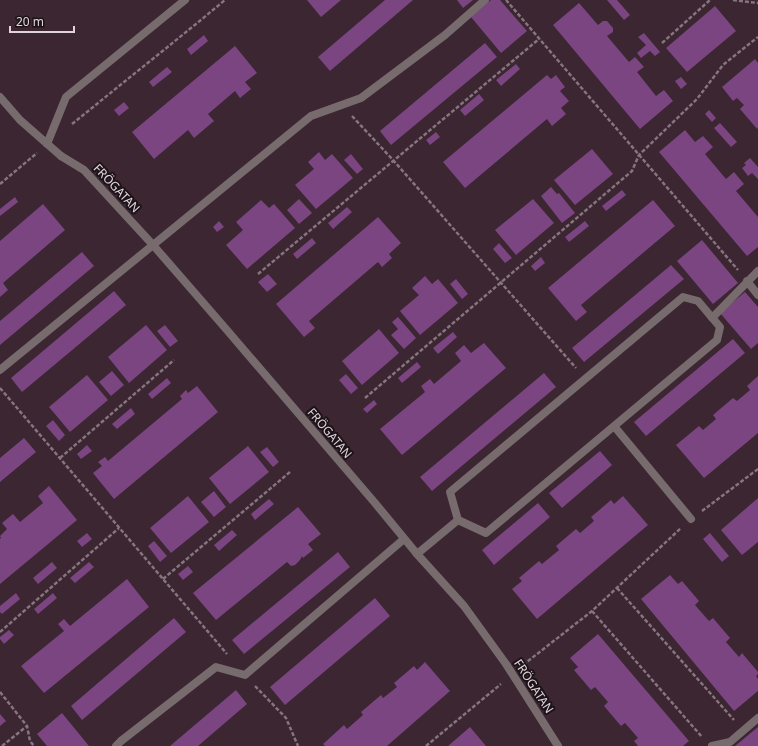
<svg xmlns="http://www.w3.org/2000/svg" width="758" height="746" viewBox="0 0 758 746" font-family="'Noto Sans',sans-serif">
	<rect width="100%" height="100%" fill="#3b2632"/>
	<path fill="#7a4581" d="M307,0H341L321,17Z
		M385,0H413L330,71L318,57Z
		M457,0H473L463,8Z
		M491,0H500L527,31L501,53L471,17Z
		M607,0H617L630,15L624,20Z
		M579,3L598,25L603,21H607L613,28V32L607,36L629,62L635,57L644,67L637,72L656,96L664,90L673,101L640,129L553,25Z
		M715,6L736,31L687,72L666,48Z
		M644,33L660,52L655,56L650,51L641,58L637,53L646,45L638,37Z
		M204,35L208,41L191,55L187,49Z
		M485,43L497,57L391,145L380,131Z
		M235,46L257,73L245,82L251,89L240,98L235,91L208,114L214,121L194,138L188,130L154,159L132,132Z
		M755,59L758,63V127L757,129L740,109L744,105L737,98L733,101L722,87Z
		M516,64L520,69L501,86L496,80Z
		M167,67L172,72L153,87L149,82Z
		M547,75L551,79L556,75L565,87L560,91L569,101L561,108L566,114L552,126L547,119L465,188L443,162Z
		M681,77L687,84L681,89L675,81Z
		M479,94L484,100L465,116L460,110Z
		M124,102L129,108L119,116L114,110Z
		M709,110L716,118L712,122L705,114Z
		M720,123L737,142L731,147L714,128Z
		M685,130L695,142L703,136L713,147L705,154L726,179L734,172L744,184L736,191L758,217V247L747,256L659,152Z
		M436,132L440,137L430,145L426,140Z
		M592,149L613,174L575,205L554,180Z
		M319,152L325,160L332,154L353,178L316,209L295,185L314,169L308,162Z
		M351,154L363,169L357,174L344,160Z
		M750,158L758,167V179L752,173L748,176L742,168L746,165L744,163Z
		M551,187L557,194L559,193L575,213L562,223L541,196Z
		M622,190L626,195L606,211L602,206Z
		M15,197L18,202L0,216V209Z
		M299,199L312,213L299,224L287,210Z
		M533,199L554,223L516,255L495,230Z
		M261,200L269,208L274,204L295,228L247,269L226,245L243,230L236,222Z
		M653,200L675,226L581,305L587,312L576,321L548,288Z
		M43,204L65,230L3,283L8,290L0,297V241Z
		M347,207L352,212L333,229L328,223Z
		M378,217L401,243L389,254L392,258L382,267L378,262L309,321L315,328L304,337L276,304Z
		M219,221L224,227L217,232L213,227Z
		M585,221L589,226L569,242L565,237Z
		M312,238L316,243L297,259L293,254Z
		M702,240L738,283L713,304L677,261Z
		M499,243L512,258L505,263L493,249Z
		M82,252L94,266L0,345V321Z
		M541,257L545,263L535,271L531,266Z
		M671,265L684,279L584,362L572,348Z
		M268,274L277,284L267,292L258,282Z
		M425,276L432,284L438,279L458,303L420,335L400,311L419,295L412,288Z
		M456,279L468,294L462,299L450,284Z
		M114,291L126,305L22,392L11,378Z
		M745,292L758,307V343L751,349L720,313Z
		M398,317L416,338L404,349L391,335L398,329L392,322Z
		M146,325L167,350L129,383L108,357Z
		M165,325L178,341L170,347L157,331Z
		M379,329L399,353L362,385L342,361Z
		M453,332L457,337L438,354L433,348Z
		M733,339L745,353L646,436L634,422Z
		M484,343L506,368L402,455L380,429L425,392L421,386L430,379L434,384L461,361L455,353L464,345L471,353Z
		M417,362L421,367L402,383L398,378Z
		M112,371L124,385L111,396L99,382Z
		M544,373L556,387L432,491L420,477Z
		M346,374L358,388L351,394L339,380Z
		M87,375L108,400L70,432L49,407Z
		M758,376V433L704,478L676,445L699,426L703,430L716,419L713,415L733,398L737,401L750,390L747,386Z
		M167,378L171,383L152,399L148,394Z
		M197,386L218,412L114,499L93,473L102,466L98,462L105,457L108,461L182,399L180,396L186,390L188,393Z
		M374,400L377,404L367,413L363,409Z
		M131,408L135,414L117,429L112,424Z
		M53,420L65,435L59,441L46,426Z
		M24,438L36,452L0,482V458Z
		M87,445L92,451L81,459L77,454Z
		M248,446L269,472L230,504L209,478Z
		M267,447L279,462L273,467L260,452Z
		M600,451L612,465L562,508L549,493Z
		M49,486L77,520L0,584V539L1,538L0,536L7,529L2,523L13,514L20,522L43,503L38,496Z
		M214,491L226,507L214,517L201,502Z
		M188,496L209,522L171,553L150,528Z
		M623,496L648,525L537,619L512,589L522,581L519,578L539,561L542,564L559,550L556,546L576,529L580,533L594,521L591,517L611,500L614,504Z
		M758,498V542L742,555L721,530Z
		M269,499L274,504L255,520L251,514Z
		M538,503L550,517L494,565L482,550Z
		M298,507L321,534L308,544L313,550L303,558L302,556L300,560L295,565L291,566L287,562L216,620L193,593Z
		M232,530L237,535L219,551L214,545Z
		M87,533L92,539L82,547L77,541Z
		M710,533L729,556L722,562L703,539Z
		M154,541L167,556L160,562L148,546Z
		M338,552L350,567L244,654L232,640Z
		M52,562L57,568L38,584L33,578Z
		M89,562L94,567L75,583L70,578Z
		M188,566L193,572L183,580L178,574Z
		M670,575L678,584L682,581L699,601L695,605L709,621L713,618L730,638L726,642L739,657L742,653L758,672V674L756,676L758,679V691L734,711L641,599Z
		M127,579L149,607L44,693L21,666L64,631L58,624L64,619L70,626Z
		M16,593L20,599L2,614L0,612V606Z
		M53,593L57,598L38,614L34,609Z
		M375,598L390,616L285,705L270,687Z
		M174,618L186,632L82,720L71,706Z
		M9,630L14,635L4,644L0,639V637Z
		M598,634L689,741L683,746H638L634,741L638,738L625,723L621,726L604,706L608,702L595,687L591,690L574,670L578,667L570,658Z
		M425,662L450,691L387,746H325L323,744L344,725L347,729L363,715L361,712L381,695L383,698L397,687L394,683L414,666L417,670Z
		M236,690L247,704L198,746H170Z
		M62,713L89,746H47L37,734Z
		M0,714L6,721L0,726Z
		M470,727L486,746H448Z
		M758,727V746H735Z"/>
	<g fill="none" stroke-linecap="round" stroke-linejoin="round">
		<path stroke="#86747e" stroke-width="2.5" stroke-dasharray="4 2" stroke-linecap="butt" d="M506,0L738,270
			M733,0L758,3
			M662,43L710,0
			M352,116L393,160L576,368
			M72,124L196,24L225,0
			M0,184L37,153
			M258,274L539,39
			M0,388L227,654
			M365,398L632,171L639,155L697,99L723,65L758,37
			M60,458L174,360
			M702,511L758,469
			M163,579L290,472
			M617,588L734,720
			M592,611L702,737
			M0,632L119,528
			M523,665L592,611L681,528
			M255,686L286,718L298,746
			M0,692L27,726L30,741L34,746
			M2,746L27,726
			M426,746L501,684"/>
		<path stroke="#776b6d" stroke-width="8" d="M0,97L20,120L61,156
			M47,144L66,97L185,0
			M747,281L758,295
			M712,318L758,271
			M0,370L311,116L361,98L445,35L485,0
			M614,426L691,519
			M417,554L458,520L486,533L717,340L720,327L698,301L683,297L450,492L458,520
			M116,746L121,741
			M712,746L730,742L758,718"/>
		<path stroke="#776b6d" stroke-width="8" d="M61,156L84,170L153,245L226,329L375,503L417,554L464,606L506,664L558,746
			M121,741L216,667L245,675L404,539"/>
	</g>
	<g text-anchor="middle" dominant-baseline="central" stroke-width="4" stroke-linejoin="round" paint-order="stroke">
		<g font-size="12" fill="#e1d3da" stroke="#1c1318">
			<text transform="translate(117 188) rotate(47)">FRÖGATAN</text>
			<text transform="translate(330 433) rotate(50)">FRÖGATAN</text>
			<text transform="translate(534 686) rotate(57)">FRÖGATAN</text>
		</g>
	</g>
	<path d="M10 26v6h64v-6" fill="none" stroke="#e1d3da" stroke-width="2"/>
	<text x="16" y="26" font-size="12" fill="#e1d3da" stroke="#1c1318" stroke-width="3" paint-order="stroke">20 m</text>
</svg>
